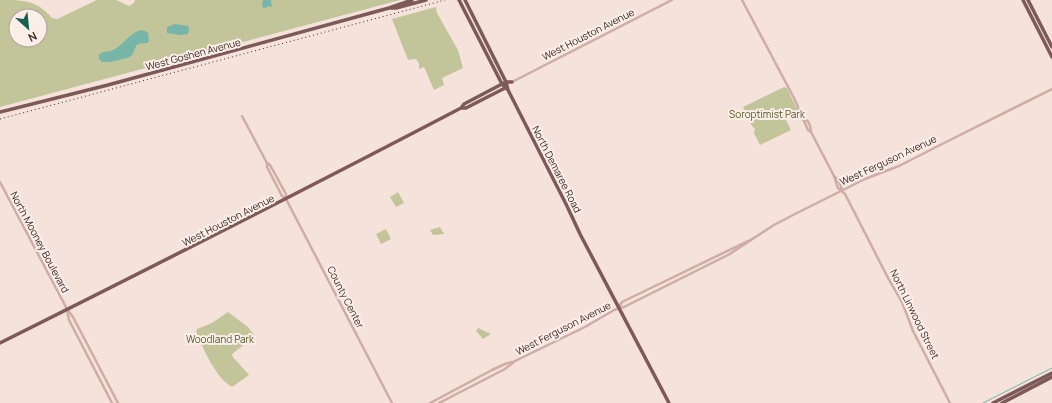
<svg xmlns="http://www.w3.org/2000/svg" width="1052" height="403" viewBox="0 0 1052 403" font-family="Manrope,sans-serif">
	<rect width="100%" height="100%" fill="#f4e2db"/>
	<path fill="#c2c599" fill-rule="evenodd" d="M0,0C23,0 37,0 52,18L57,19L97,0H116L129,6L134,3L135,0H400L0,107ZM16,16H40V40H16Z
		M436,7L437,13L458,50L463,68L442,78L444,85L434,90L424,67L419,69V63L416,59L408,60L392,19Z
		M784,87L787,88L798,111L785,118L791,130L760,145L754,133L755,129L752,126L743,107Z
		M398,192L404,203L396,207L390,197Z
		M440,227L444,234L433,235L430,230Z
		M386,229L391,239L381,244L376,234Z
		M228,312L248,327L255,336L232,354L233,357L249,375L232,387C216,378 203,349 196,331L197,329L212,323Z
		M478,328L491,334L483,339L476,331Z"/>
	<path fill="#76b5a7" d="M263,0H271L272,7L269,6L265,8L262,7Z
		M175,24L188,26L189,30L188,34L180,35L167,33V27Z
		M141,30L145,31L148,33L149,41L147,43L138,44C134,47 135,52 131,56C129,58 108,63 105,62C101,62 102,62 99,59V55C103,50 108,53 113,50C124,45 129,33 141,30Z"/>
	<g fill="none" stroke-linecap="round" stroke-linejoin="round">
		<path stroke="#76b5a7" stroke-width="1" d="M983,403L1052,368"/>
		<path stroke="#ceada5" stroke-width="2.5" d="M742,0L794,98L808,130L811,132L834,176L838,188L845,194L888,278L902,302L913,331L950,403
			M512,82L672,0
			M242,116L267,163V167L282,196L286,199
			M804,118C809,121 811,127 811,132
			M267,163L270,165L286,194V199L392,403
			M834,176C838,179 841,185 842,190
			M0,182L67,309L73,317L118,403
			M619,307L622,302L752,239
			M67,310L69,320L112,403
			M430,403L492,370L505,364L512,362
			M439,403L505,369L515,361L585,327L614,310L624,307L728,255L774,225L793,215L865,179L899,166L952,139L1052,89"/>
		<path stroke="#7d5a57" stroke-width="3.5" d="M459,0L502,84L508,90
			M465,0L506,82L508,90L567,206L580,234L669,403
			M1023,0L1052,57
			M1028,0L1052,47
			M390,8H396L426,0
			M461,108H466L507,87
			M0,112L108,85L389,8L412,0
			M0,343C154,266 308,188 461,108L464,104L502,84L506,82H512
			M993,403L1052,373
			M1002,403L1052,377"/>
		<path stroke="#392827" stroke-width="1" stroke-dasharray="1 3" stroke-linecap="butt" d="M0,119L445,0"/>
	</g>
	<g text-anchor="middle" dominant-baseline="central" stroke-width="4" stroke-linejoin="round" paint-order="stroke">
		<g font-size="10" fill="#392827" stroke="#fbede8">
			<text transform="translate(588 34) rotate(-27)">West Houston Avenue</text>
			<text transform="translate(193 54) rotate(-15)">West Goshen Avenue</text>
			<text transform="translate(888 160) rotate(-25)">West Ferguson Avenue</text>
			<text transform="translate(557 169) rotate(63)">North Demaree Road</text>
			<text transform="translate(228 220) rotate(-27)">West Houston Avenue</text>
			<text transform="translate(40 242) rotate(62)">North Mooney Boulevard</text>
			<text transform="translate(346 297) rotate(63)">County Center</text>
			<text transform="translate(915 314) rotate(64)">North Linwood Street</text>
			<text transform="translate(563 328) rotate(-27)">West Ferguson Avenue</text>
		</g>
		<g font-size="10" fill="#555a28" stroke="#fbede8">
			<text x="767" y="114">Soroptimist Park</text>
			<text x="220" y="339">Woodland Park</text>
		</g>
	</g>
	<g transform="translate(28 28) rotate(153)"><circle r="19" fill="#fbede8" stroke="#ad9e9b"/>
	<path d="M0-3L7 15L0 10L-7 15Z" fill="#185f52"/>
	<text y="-6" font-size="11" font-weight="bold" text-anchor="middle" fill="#392827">N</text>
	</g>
</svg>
